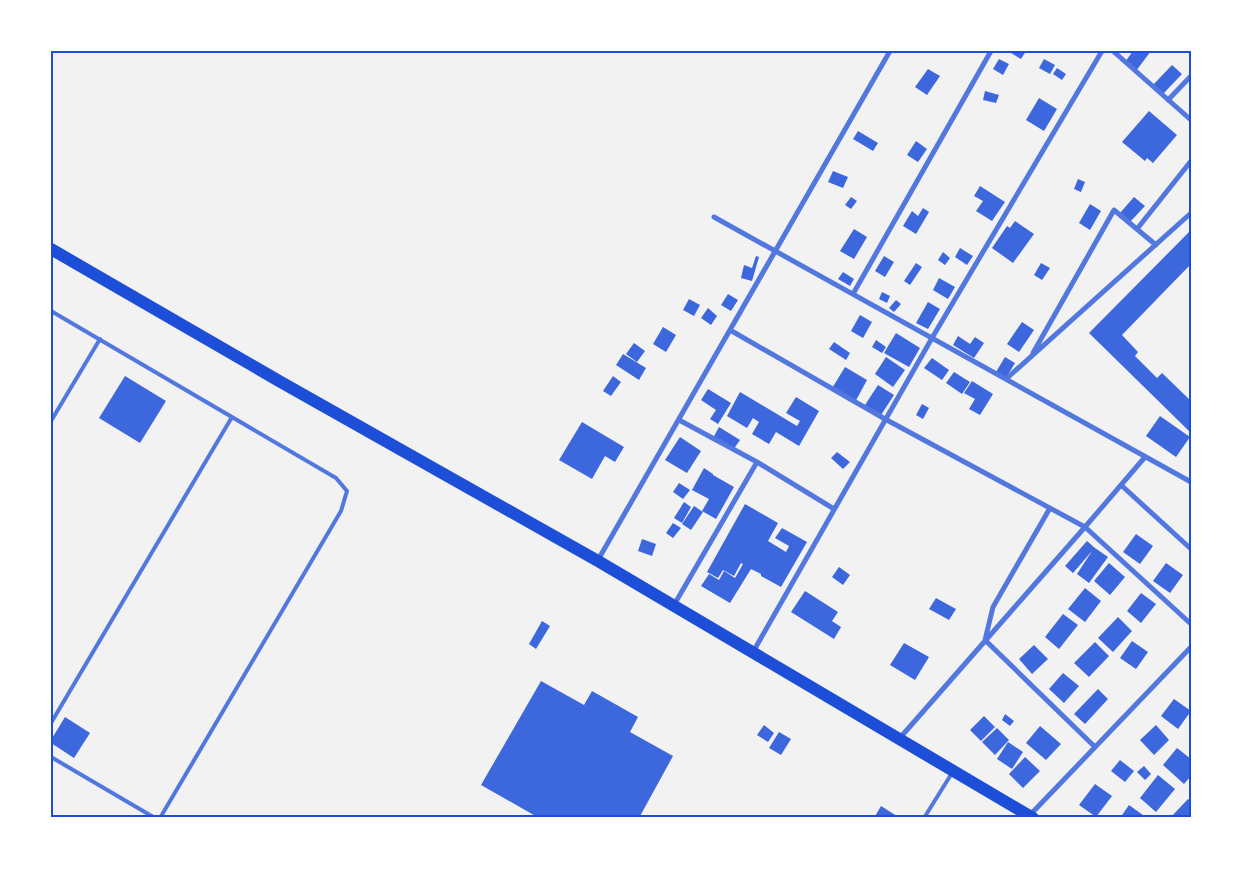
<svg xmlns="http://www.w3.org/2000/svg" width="1242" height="869" viewBox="0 0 1242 869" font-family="'DM Sans',sans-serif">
	<rect width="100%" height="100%" fill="#f2f2f2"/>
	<path fill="#3d67dc" d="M1008,51H1026L1021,59Z
		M1133,51H1151L1136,71L1125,62Z
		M999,59L1009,64L1003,75L993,69Z
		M1044,59L1055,65L1050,74L1039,68Z
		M1172,65L1182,74L1163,94L1153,85Z
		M1057,68L1066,74L1062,80L1053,74Z
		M928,69L940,76L927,95L915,87Z
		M985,91L999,95L996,103L983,100Z
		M1039,98L1057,109L1044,131L1026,120Z
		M1149,111L1177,135L1153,163L1147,158L1145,161L1122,142Z
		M858,131L878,143L873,151L853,139Z
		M916,141L927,149L918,162L907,155Z
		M833,171L848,177L843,188L828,182Z
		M1078,179L1085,182L1081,192L1074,189Z
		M980,186L1005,202L992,221L976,211L983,201L974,196Z
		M851,197L857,201L851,209L845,205Z
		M1134,197L1145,206L1130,222L1120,213Z
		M1090,204L1101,211L1090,230L1079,223Z
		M923,208L929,212L916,234L903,226L912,211L918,216Z
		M1015,221L1034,234L1013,263L992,248L1007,226L1010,228Z
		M854,229L867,237L854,259L840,251Z
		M1191,230V264L1122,335L1138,352L1135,356L1157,378L1162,373L1191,401V433L1089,333Z
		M960,248L973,256L967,265L955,257Z
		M943,252L950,258L945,265L938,260Z
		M756,256L759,257L752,281L741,278L744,265L752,268Z
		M884,256L894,262L885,277L875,271Z
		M916,263L922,267L910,285L904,281Z
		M1041,263L1050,268L1042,280L1034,275Z
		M843,272L854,279L850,286L838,279Z
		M939,278L955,287L948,299L933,290Z
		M882,292L890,296L887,303L879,299Z
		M728,294L738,300L731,311L721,305Z
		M689,299L700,305L694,316L683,310Z
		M896,300L901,304L894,312L889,308Z
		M928,302L940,309L928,329L916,323Z
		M708,308L717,316L711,325L701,318Z
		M860,315L872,322L863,338L851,331Z
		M1022,322L1034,330L1019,352L1007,344Z
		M663,327L676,335L666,352L653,344Z
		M896,333L920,348L909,367L884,353Z
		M958,336L970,344L975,337L984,343L974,358L953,345Z
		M876,340L886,347L882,353L872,347Z
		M834,342L850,353L846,360L829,349Z
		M634,343L645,351L637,362L626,354Z
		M623,354L646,368L639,380L616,365Z
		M886,357L905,370L893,387L875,374Z
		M1005,357L1015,363L1006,378L996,372Z
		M932,358L949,370L942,380L924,368Z
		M845,367L867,380L854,404L831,390Z
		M954,372L970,382L962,394L946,383Z
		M125,376L166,401L140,443L99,418Z
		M613,376L621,382L611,396L603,391Z
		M972,381L993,394L980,415L969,409L975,399L964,393Z
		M878,385L894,395L881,415L865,405Z
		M708,389L731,403L718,424L710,419L716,410L701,400Z
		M740,392L797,426L800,421L786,413L796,397L819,411L799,446L776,432L769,444L752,434L759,422L753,418L747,428L727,416Z
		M922,404L929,408L923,419L916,415Z
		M1160,416L1190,437L1176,457L1146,436Z
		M582,422L624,447L615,462L605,456L592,479L559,460Z
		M719,427L740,440L733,450L713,438Z
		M680,437L701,451L687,473L665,460Z
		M837,452L850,462L843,469L831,458Z
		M704,468L713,474V475L734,487L716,519L702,511L709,499L692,490Z
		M679,483L690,490L683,499L673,492Z
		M684,502L691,507L682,523L674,518Z
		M745,504L778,523L768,541L786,552L789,546L775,538L782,528L807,542L781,587L761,576V574L751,569L730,603L701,586L709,574L719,580L724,571L735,578L743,564L741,563L734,576L723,570L718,578L707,572Z
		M694,506L703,512L691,530L682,524Z
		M673,523L681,528L673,538L666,533Z
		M1136,534L1153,546L1140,564L1123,552Z
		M642,539L656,544L652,556L638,551Z
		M1087,541L1095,548L1108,557L1089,583L1077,574L1092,551L1073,573L1065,566Z
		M1109,563L1125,577L1110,595L1094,581Z
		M1166,563L1183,575L1170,593L1153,581Z
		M839,567L850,575L843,585L832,577Z
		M1085,588L1101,601L1085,622L1068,609Z
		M805,591L838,612L832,621L841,627L834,639L791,612Z
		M1141,593L1156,604L1141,623L1127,611Z
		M936,598L956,609L949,620L929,609Z
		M1063,614L1078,625L1059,649L1045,637Z
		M1118,617L1132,631L1113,652L1098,638Z
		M542,621L550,626L536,649L529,644Z
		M1132,641L1148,652L1136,669L1120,658Z
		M1095,642L1109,656L1089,677L1074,663Z
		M904,643L929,657L915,680L890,665Z
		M1034,645L1048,659L1032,674L1019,659Z
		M1063,673L1079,686L1064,703L1049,689Z
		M541,681L584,705L592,691L638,717L630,732L673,756L639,818H539L481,785Z
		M1098,689L1108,699L1085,724L1074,714Z
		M1174,699L1191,711L1178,729L1161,716Z
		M1005,714L1014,721L1010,726L1002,720Z
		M984,716L995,727L981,741L970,730Z
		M65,717L90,733L74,758L51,743V740Z
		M764,725L774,733L768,742L757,735Z
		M1156,725L1169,740L1154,755L1140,740Z
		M1040,726L1061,744L1046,760L1026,743Z
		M997,728L1009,740L995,755L982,742Z
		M779,732L791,739L781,755L769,748Z
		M1008,742L1023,752L1012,769L997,759Z
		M1177,748L1191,759V776L1184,784L1163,765Z
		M1025,757L1040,771L1023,788L1009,774Z
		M1120,760L1134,771L1125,782L1111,771Z
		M1144,766L1151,774L1145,780L1137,772Z
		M1158,775L1175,789L1156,812L1140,798Z
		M1095,784L1112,796L1096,817L1079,805Z
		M1188,799L1191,801V818H1170Z
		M1129,805L1147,818H1120Z
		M881,806L900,818H874Z"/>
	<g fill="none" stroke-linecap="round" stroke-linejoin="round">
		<path stroke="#5277de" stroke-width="4" d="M51,311L336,478L347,491L341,511L160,818
			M51,421L100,339
			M51,723L232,417
			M51,757L155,818
			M924,818L952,773"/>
		<path stroke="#5277de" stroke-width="5" d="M1113,51L1191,120
			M1168,100L1191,76
			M714,217L1191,482
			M1137,229L1191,161
			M853,294L991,51
			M730,330L885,419L1085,527L1191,624
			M1033,353L1114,210L1156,245
			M1006,379L1191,213
			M679,420L757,462L834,509
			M1121,485L1191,549
			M1050,508L993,607L985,640L1095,747
			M598,560L890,51
			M674,605L757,462
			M753,652L932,338L1102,51
			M899,739L1085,527L1145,457
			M1030,815L1191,647"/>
		<path stroke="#1d4ed8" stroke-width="12" d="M51,249L279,381L598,561L1033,818"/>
	</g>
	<rect width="1242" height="869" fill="none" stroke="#ffffff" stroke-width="105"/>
	<rect x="52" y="52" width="1138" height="764" fill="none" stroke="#1d4ed8" stroke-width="2"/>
</svg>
